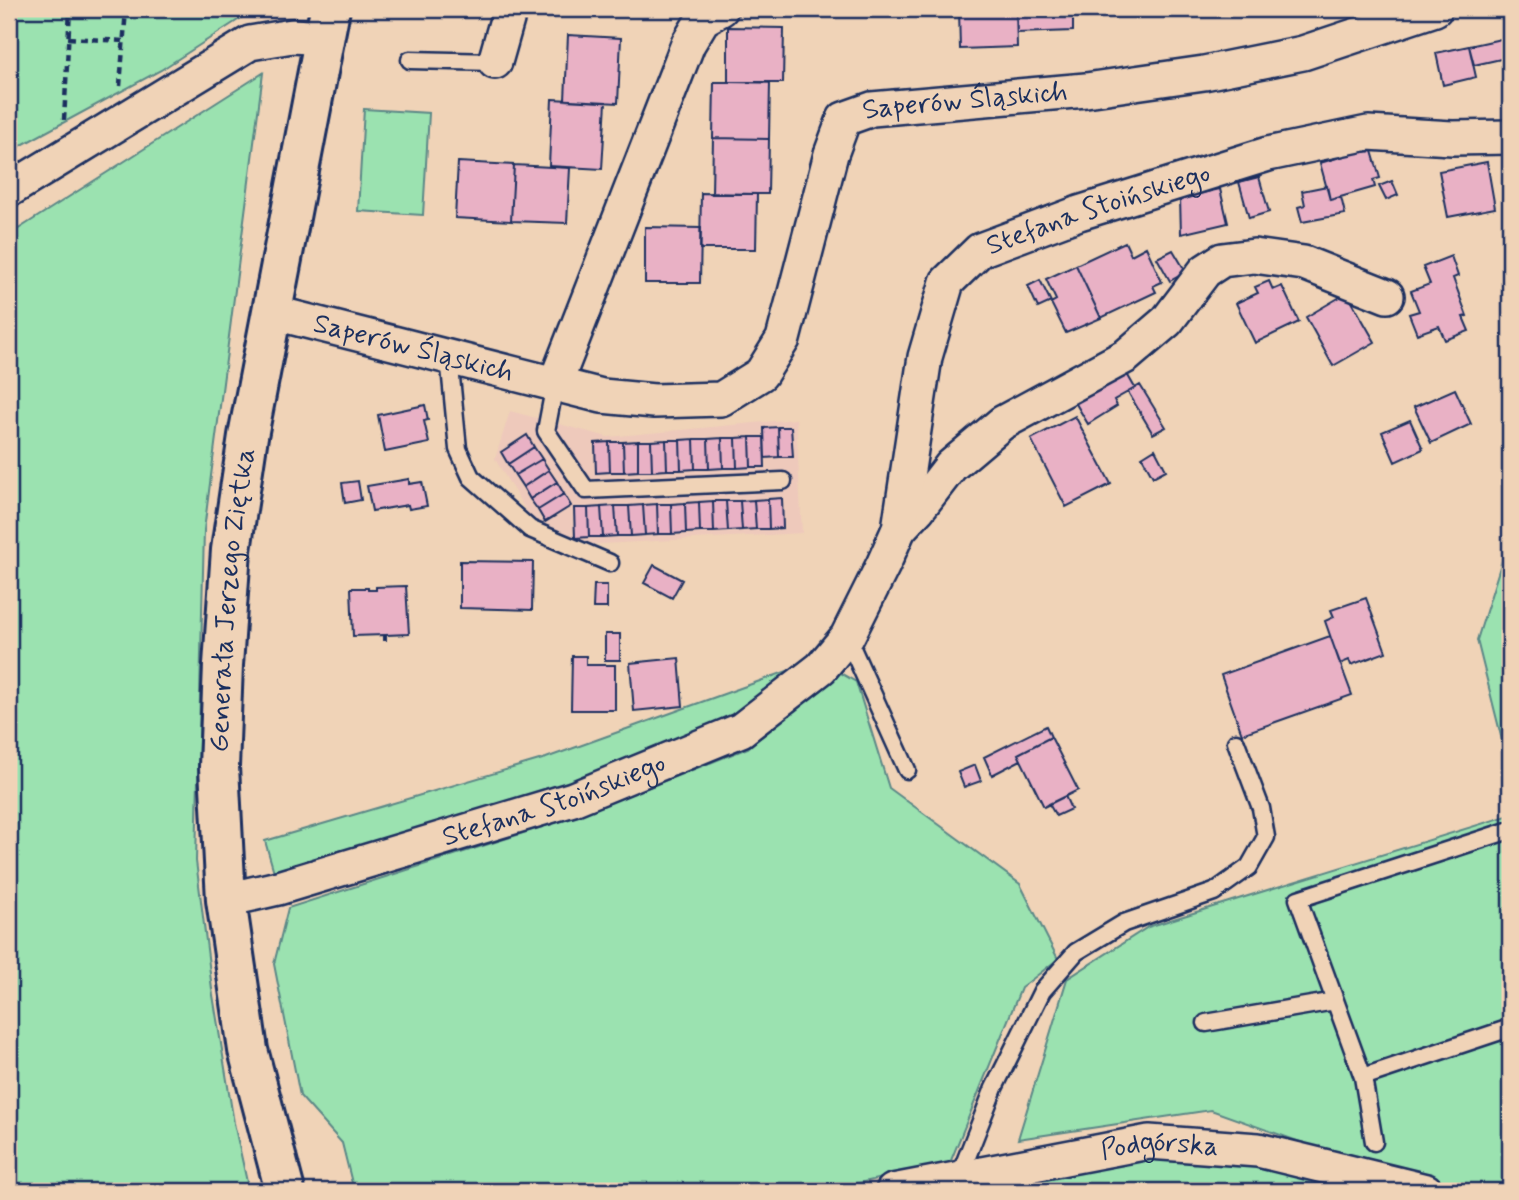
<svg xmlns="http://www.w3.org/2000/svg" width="1519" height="1200" viewBox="0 0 1519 1200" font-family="Mynerve,sans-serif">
	<rect width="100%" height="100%" fill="#f0d3b7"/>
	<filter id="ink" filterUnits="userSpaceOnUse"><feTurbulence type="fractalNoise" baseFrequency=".0143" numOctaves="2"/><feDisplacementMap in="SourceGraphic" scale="14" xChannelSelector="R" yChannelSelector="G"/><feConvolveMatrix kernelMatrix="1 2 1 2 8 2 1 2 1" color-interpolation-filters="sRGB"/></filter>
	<g filter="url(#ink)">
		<path fill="#eec9bb" d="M510,411L608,437L796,419L802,533L583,545L532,521L495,459Z"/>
		<path fill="#9be2b0" stroke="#5b8887" stroke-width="2" d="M9,9H255L161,70L9,152Z
			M263,73L204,530L196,861L212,989L234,1123L249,1191H9V235Z
			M364,109L429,113L423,215L358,211Z
			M1510,535V772L1477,640Z
			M818,660L719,724L546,794L274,872L265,841L546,758Z
			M837,671L856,682L889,788L1020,884L1058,959L1021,988L950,1163L823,1191H354L342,1143L300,1096L274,964L288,908L570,818L748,748Z
			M1510,815V1191H1437L1211,1110L1018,1139L1067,979L1148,927Z
			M1139,1155L1280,1170L1359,1191H966Z"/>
		<path fill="#e9b1c5" stroke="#1b2f5e" stroke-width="2" d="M959,9H1016L1017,47L960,49Z
			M1016,9H1073V31L1017,33Z
			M1073,9H1140V16L1073,18Z
			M1179,9H1235V15L1179,17Z
			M1235,9H1291V14L1235,15Z
			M728,27L784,28L783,83L728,82Z
			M568,35L621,38L618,103L565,100Z
			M1510,37V57L1474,65L1469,46Z
			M1469,46L1476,77L1443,85L1436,53Z
			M714,82H770L769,139L713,138Z
			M552,99L606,102L602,169L549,166Z
			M713,138L769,139L768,194H712Z
			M1364,150V152L1372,151L1380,178L1373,180L1375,187L1330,200L1320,163Z
			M458,162L514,165L511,221L455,218Z
			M1487,162L1495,208L1448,217L1439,171Z
			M514,165L570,168L567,223L511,221Z
			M1259,177L1269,212L1249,218L1239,182Z
			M1392,181L1398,195L1386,200L1379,186Z
			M1327,186L1330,200L1341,197L1345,214L1302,222L1298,207L1305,205L1302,191Z
			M1220,189L1228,223L1181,234L1180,198Z
			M701,193L757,194L756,249H700Z
			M645,227L701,228L700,283H645Z
			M1125,242L1131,255L1146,247L1162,282L1153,286L1156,292L1101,318L1076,265Z
			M1173,250L1186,272L1170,281L1157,258Z
			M1451,256L1458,276L1453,278L1467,316L1463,317L1469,331L1445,340L1439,326L1417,334L1409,314L1419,311L1411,291L1430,284L1423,267Z
			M1076,265L1101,318L1066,333L1051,303L1056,300L1046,279Z
			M1040,280L1051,302L1038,308L1028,286Z
			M1269,281L1273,290L1282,286L1299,322L1255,343L1236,303L1258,293L1255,287Z
			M1347,293L1375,342L1333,366L1306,317Z
			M1123,367L1135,388L1114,400L1117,406L1088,424L1072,397Z
			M1140,385L1166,427L1153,434L1128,392Z
			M1455,389L1471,424L1431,443L1414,407Z
			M425,405L428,420L424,421L429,443L385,452L378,415Z
			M1075,416L1111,484L1066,507L1031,439Z
			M1410,420L1423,449L1395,462L1382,432Z
			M778,427H791L793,457H779Z
			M778,427L779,457L765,458L764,428Z
			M527,435L534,447L508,464L501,452Z
			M750,437L751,467L737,468L736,438Z
			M750,437H764L765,467H751Z
			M722,438L723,468L709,469L708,439Z
			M722,438H736L737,468H723Z
			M694,439L695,469L681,470L680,440Z
			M694,439H708L709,469H695Z
			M666,440L667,470L652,471L651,441Z
			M666,440H680L681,470H667Z
			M638,441V471L624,472L623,442Z
			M638,441H651L652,471H638Z
			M609,442L610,472L596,473L595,443Z
			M609,442H623L624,472H610Z
			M534,447L542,459L515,475L508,464Z
			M1155,449L1166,470L1153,477L1142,457Z
			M542,459L549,470L523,487L515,475Z
			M549,470L557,482L530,499L523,487Z
			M409,479V484L422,482L427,506L409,509L408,505L372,511L367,486Z
			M358,481L361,500L345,503L342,483Z
			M557,482L564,494L538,510L530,499Z
			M564,494L571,506L545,522L538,510Z
			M782,498L783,528L769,529L768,499Z
			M768,499L769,529H756L754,500Z
			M754,500L756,529L742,530L740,501Z
			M713,501L714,532H700L699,502Z
			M713,501H726L728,531L714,532Z
			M726,501H740L742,530L728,531Z
			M699,502L700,532L686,533L685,503Z
			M685,503L686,533L672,534L671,504Z
			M657,504L658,534L645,535L643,505Z
			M657,504H671L672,534H658Z
			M643,505L645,535L631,536L629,506Z
			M615,506L617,536L603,537L601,507Z
			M615,506H629L631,536H617Z
			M601,507L603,537H589L588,508Z
			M574,508H588L589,537L575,538Z
			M460,561L533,562L532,610L460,608Z
			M654,565L682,580L672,598L644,583Z
			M594,585H607V608H593Z
			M406,586L409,634L386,635V640H384V635L353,636L351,588H368V590H376V587Z
			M1366,598L1386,652L1351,665L1349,660L1340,664L1325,621L1334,617L1331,610Z
			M605,634H620V660H605Z
			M1330,636L1352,695L1242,734L1221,675Z
			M572,656H586V665H615V710H571Z
			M679,658L683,706L634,711L630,663Z
			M1046,726L1051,737L1018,754L1021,760L992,775L984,757Z
			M1051,737L1078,790L1044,807L1018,754Z
			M975,765L981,781L964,787L958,772Z
			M1065,796L1071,809L1056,816L1049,804Z"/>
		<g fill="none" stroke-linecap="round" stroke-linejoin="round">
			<defs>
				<path id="service" d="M410,60L495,62
					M449,357L458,449L471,477L530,529L610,563
					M555,384L546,431L586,490L783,481
					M847,637L907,770
					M1206,1023L1335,1001
					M1363,1077L1510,1028
					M1374,1142L1363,1077L1298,899L1510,830
					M959,1177L994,1088L1042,991L1076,952L1124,923L1214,892L1249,867L1266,837L1261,808L1236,742"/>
				<g id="minor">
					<path d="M495,62L510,9"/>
					<path d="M9,190L250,43L292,36L326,38"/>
					<path id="s1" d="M271,312L602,396L654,401L721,399L761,374L783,339L831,154L844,119L872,109L1086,90L1204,73L1303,53L1435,9"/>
					<path d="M555,384L688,44L703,19L721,9"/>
					<path d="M899,529L918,509L951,466L1002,423L1126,356L1167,321L1205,271L1222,260L1254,256L1304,263L1387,296"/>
					<path id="s2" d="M226,900L278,888L573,799L741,730L821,668L847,637L883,565L899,529L925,357L947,282L980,250L1079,213L1268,154L1368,133L1452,138L1510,137"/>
					<path id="s3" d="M893,1191L1149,1142L1258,1150L1426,1191"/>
				</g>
				<g id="secondary">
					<path id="s4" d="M285,1191L248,1050L226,900L219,767L223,665L231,550L248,436L330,9"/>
				</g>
			</defs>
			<use href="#service" stroke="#1b2f5e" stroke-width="21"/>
			<use href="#minor" stroke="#1b2f5e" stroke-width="38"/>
			<use href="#secondary" stroke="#1b2f5e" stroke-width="44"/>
			<path stroke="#1b2f5e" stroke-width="4.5" stroke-dasharray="7 5" stroke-linecap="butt" d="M68,38L123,41
				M120,86L126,9
				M64,120L70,9"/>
			<use href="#service" stroke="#f0d3b7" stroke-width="16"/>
			<use href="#minor" stroke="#f0d3b7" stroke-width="33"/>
			<use href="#secondary" stroke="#f0d3b7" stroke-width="38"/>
		</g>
	</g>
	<g text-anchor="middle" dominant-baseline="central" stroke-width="6" stroke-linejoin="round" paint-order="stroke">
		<g font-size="28" fill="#1b2f5e" stroke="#f0d3b7">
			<text stroke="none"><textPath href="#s1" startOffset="901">Saperów Śląskich</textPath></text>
			<text stroke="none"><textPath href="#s2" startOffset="1228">Stefana Stoińskiego</textPath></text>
			<text stroke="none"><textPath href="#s1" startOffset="147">Saperów Śląskich</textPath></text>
			<text stroke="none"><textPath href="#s4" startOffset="598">Generała Jerzego Ziętka</textPath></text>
			<text stroke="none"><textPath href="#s2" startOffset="343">Stefana Stoińskiego</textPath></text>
			<text stroke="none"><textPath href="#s3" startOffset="271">Podgórska</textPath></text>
		</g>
	</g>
	<rect width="1519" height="1200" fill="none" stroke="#f0d3b7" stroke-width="35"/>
	<rect x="18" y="18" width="1484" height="1165" fill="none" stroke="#1b2f5e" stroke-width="2.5" filter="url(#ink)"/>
</svg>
